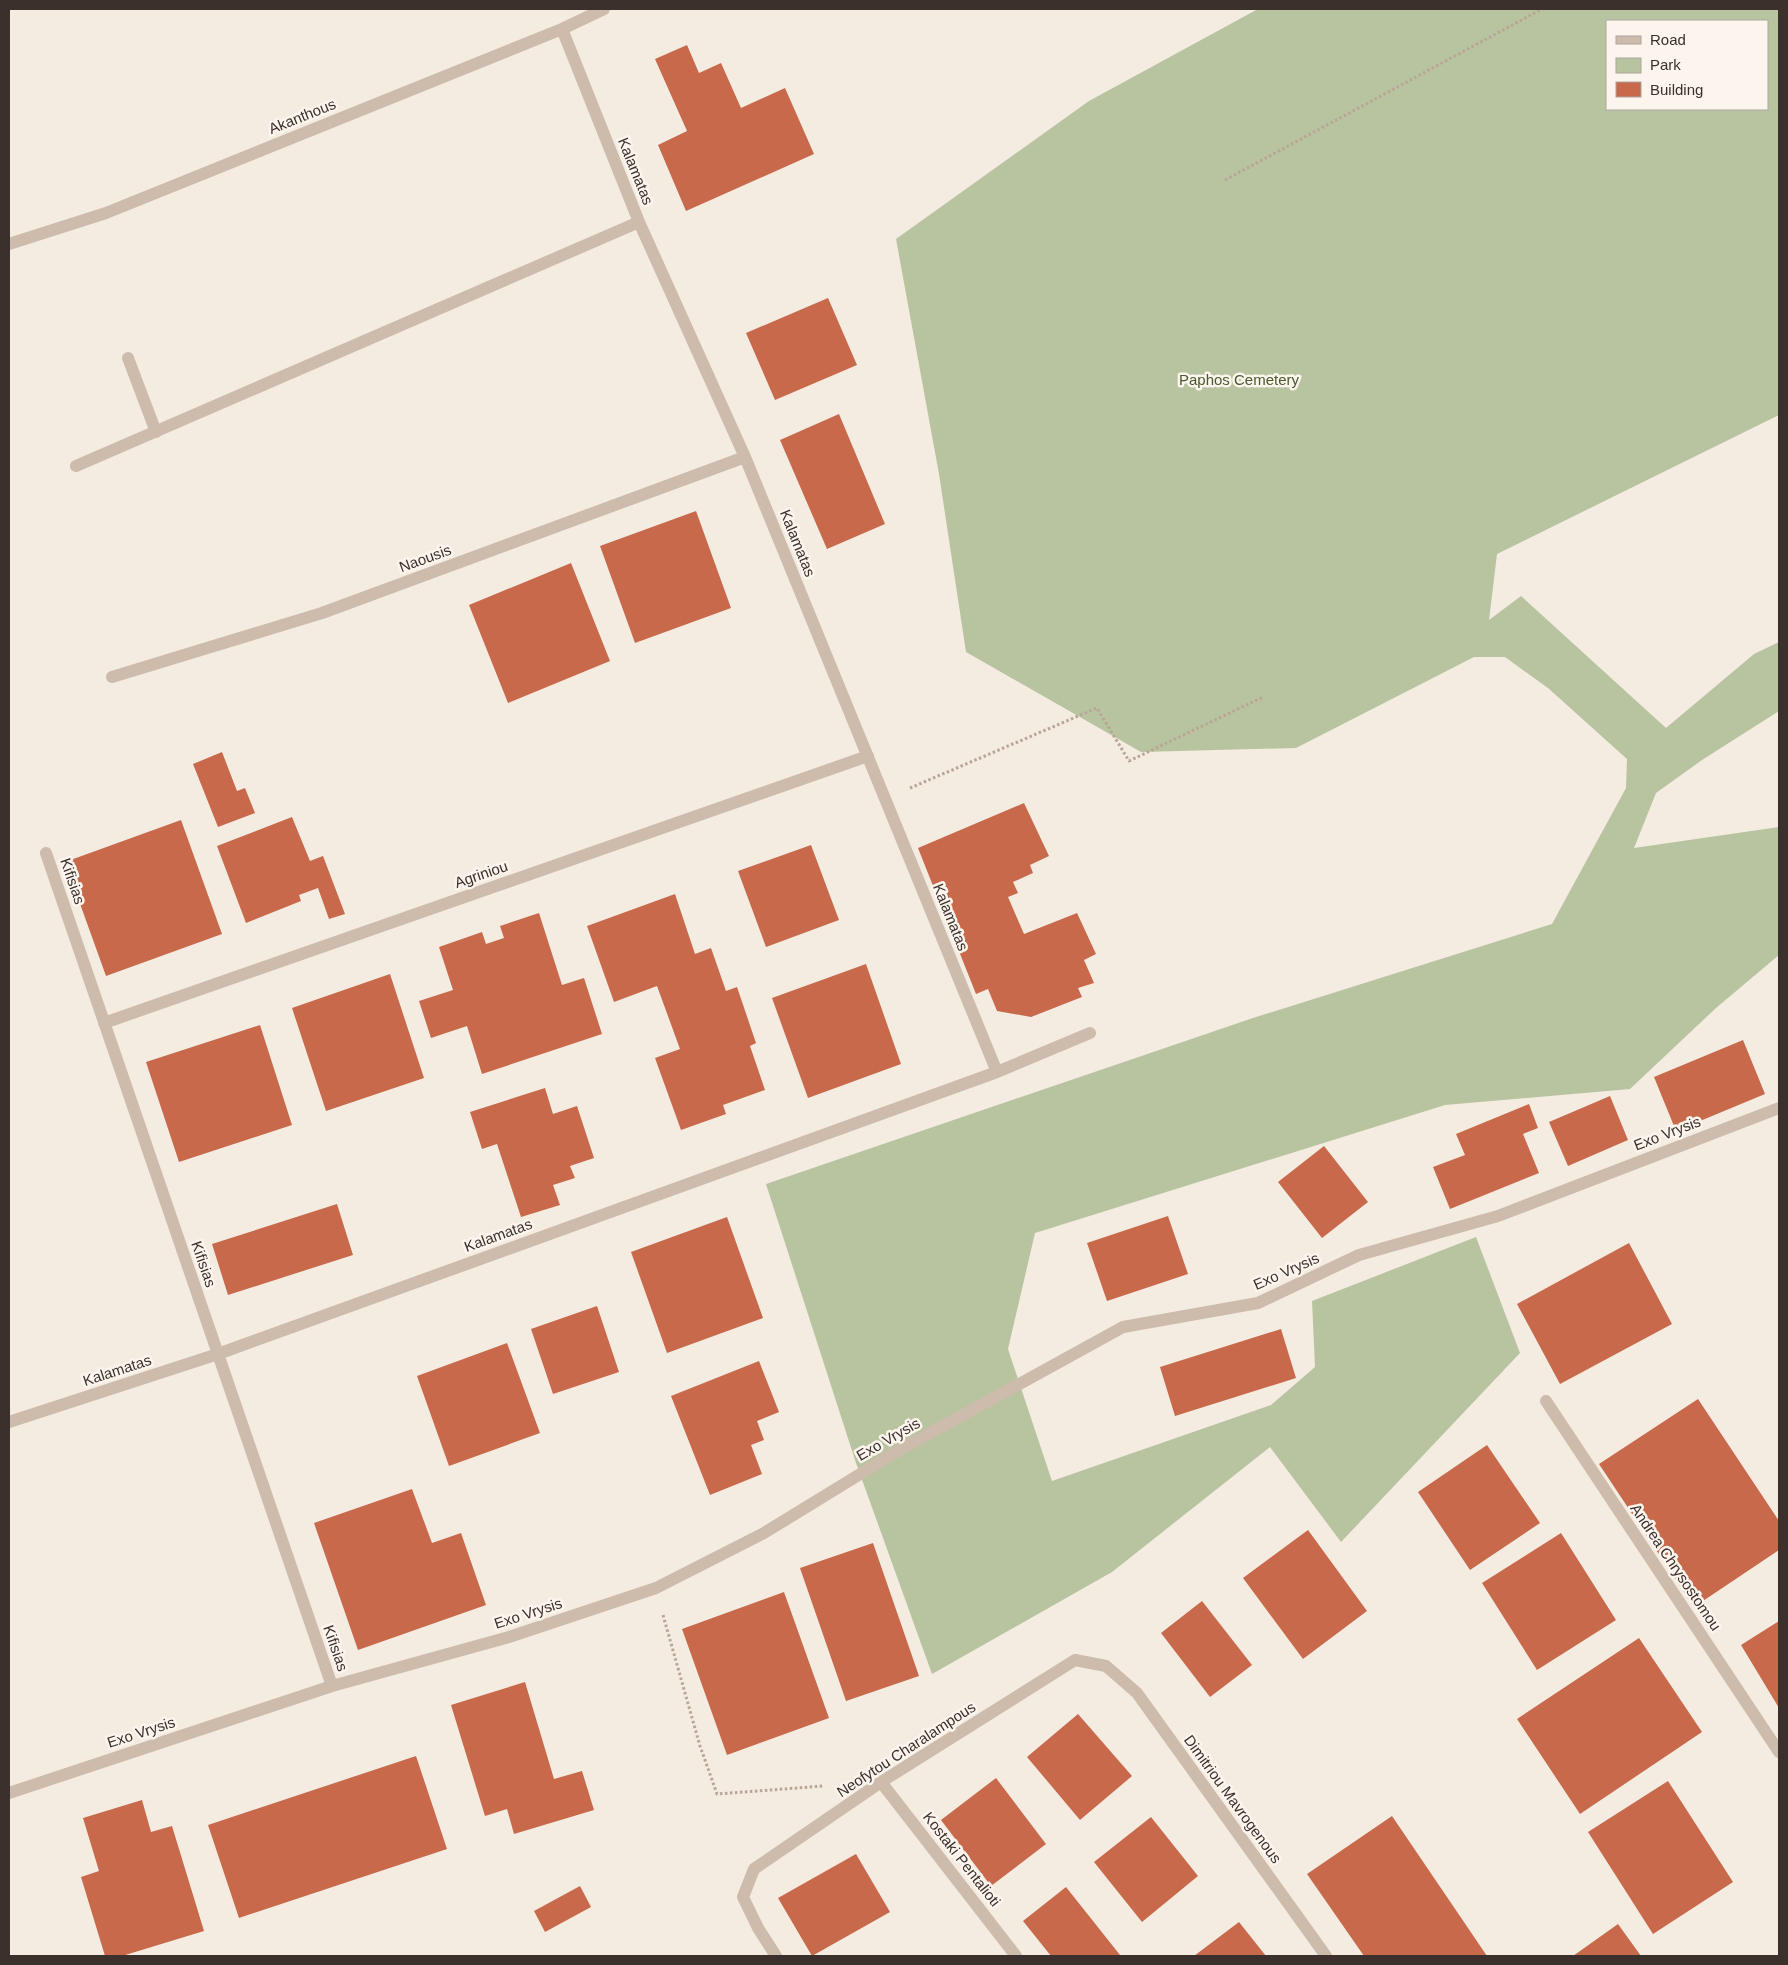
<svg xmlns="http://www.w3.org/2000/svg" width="1788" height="1965" viewBox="0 0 1788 1965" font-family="Helvetica,sans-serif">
	<rect width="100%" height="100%" fill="#f4ebe1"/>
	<path fill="#b8c4a0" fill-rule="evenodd" d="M1258,9H1779V415L1497,554L1489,620L1521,596L1666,728L1754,654L1779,642V711L1702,760L1656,793L1634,848L1779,827V955L1716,1008L1630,1089L1445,1105L1035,1233L1008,1349L1052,1481L1271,1405L1315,1367L1312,1301L1476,1237L1520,1353L1341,1542L1270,1447L1112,1572L932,1674L856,1463L766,1184L1253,1018L1552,924L1626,788L1627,759L1548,688L1505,657H1474L1296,748L1141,752L966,652L939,474L896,239L1089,101ZM1607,21H1767V109H1607Z"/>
	<path fill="#c8694b" d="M687,45L699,73L721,63L741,108L785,88L814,154L686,211L658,145L687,131L655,59Z
		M828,298L857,365L775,400L746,333Z
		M839,414L885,524L827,549L780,440Z
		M696,511L731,608L635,643L600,546Z
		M571,563L610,661L508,703L469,605Z
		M222,752L237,791L245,788L255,813L218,827L193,764Z
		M1024,803L1049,856L1030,865L1033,873L1013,882L1018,893L1008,897L1024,934L1077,913L1096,954L1084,960L1094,983L1078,988L1082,997L1031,1017L997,1011L988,989L976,994L918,848Z
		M292,817L310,861L323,856L345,914L329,919L318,888L299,895L301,901L246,923L217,846Z
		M181,820L222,934L106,976L65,862Z
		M811,845L839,920L766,947L738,871Z
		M675,894L695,954L711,948L726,991L737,987L756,1043L750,1046L765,1090L723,1105L726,1114L681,1130L655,1058L680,1049L657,986L614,1002L587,926Z
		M539,913L562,985L584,978L602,1034L482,1074L467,1026L431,1038L419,1001L453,990L439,947L482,932L486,944L504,938L500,926Z
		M866,964L901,1064L808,1098L772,998Z
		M390,974L424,1078L326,1111L292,1008Z
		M260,1025L292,1125L179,1162L146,1062Z
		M1743,1040L1765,1094L1676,1131L1654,1077Z
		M545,1088L553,1114L577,1106L594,1158L570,1166L575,1178L553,1185L560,1205L521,1217L497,1144L482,1149L470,1112Z
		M1610,1096L1628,1140L1568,1166L1549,1122Z
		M1529,1104L1538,1128L1523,1134L1539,1173L1450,1209L1433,1167L1465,1155L1456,1134Z
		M1324,1146L1368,1202L1322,1238L1278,1182Z
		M337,1204L353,1255L228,1295L212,1244Z
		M1168,1216L1188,1274L1107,1301L1087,1243Z
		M727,1217L763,1318L667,1353L631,1252Z
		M1629,1243L1672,1324L1560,1384L1517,1304Z
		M597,1306L619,1372L553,1394L531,1329Z
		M1281,1329L1296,1378L1175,1416L1160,1367Z
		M507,1343L540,1433L449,1466L417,1376Z
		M759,1361L779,1412L757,1421L764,1440L751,1445L762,1474L710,1495L671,1396Z
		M1698,1399L1779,1521V1550L1694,1607L1599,1464Z
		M1487,1445L1540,1523L1470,1570L1418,1492Z
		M412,1489L432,1543L461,1533L486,1605L358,1650L314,1523Z
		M1308,1530L1367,1611L1303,1659L1243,1578Z
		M1561,1533L1616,1620L1537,1670L1482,1583Z
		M873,1543L919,1676L846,1701L800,1568Z
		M784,1592L829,1718L727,1755L682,1629Z
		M1202,1601L1252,1665L1210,1697L1161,1633Z
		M1779,1621V1708L1741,1645Z
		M1639,1638L1702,1732L1580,1814L1517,1719Z
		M525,1682L554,1779L582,1771L594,1810L514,1834L507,1809L485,1816L451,1705Z
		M1078,1714L1132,1776L1080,1820L1027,1757Z
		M416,1756L447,1849L239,1918L208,1825Z
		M996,1778L1046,1844L991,1886L941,1820Z
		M1668,1781L1733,1882L1653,1934L1588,1832Z
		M142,1800L151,1832L172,1826L204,1931L122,1956H105L81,1877L99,1871L83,1818Z
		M1392,1816L1487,1956H1364L1307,1874Z
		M1151,1817L1198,1876L1142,1922L1094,1862Z
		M856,1854L890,1912L812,1956L778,1898Z
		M580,1886L591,1907L545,1932L534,1911Z
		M1066,1887L1120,1955L1119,1956H1051L1023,1921Z
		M1239,1922L1266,1956H1194Z
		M1618,1924L1641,1956H1573Z"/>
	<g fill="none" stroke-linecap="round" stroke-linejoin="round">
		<path stroke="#b9a596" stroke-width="3" stroke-dasharray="2.5 2.5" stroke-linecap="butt" d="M1225,180L1542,9
			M910,788L1097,708L1129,761L1263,697
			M663,1615L700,1746L717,1794L823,1786"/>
		<path stroke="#cdbbac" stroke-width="12" d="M562,29L639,222L745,457L997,1072
			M9,244L106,213L562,29L604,9
			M128,358L156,432
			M76,466L639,222
			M112,677L322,613L745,457
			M46,853L332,1686
			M104,1023L868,756
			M1546,1401L1779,1752
			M9,1422L218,1354L997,1072L1090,1033
			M881,1782L1016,1956
			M9,1793L332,1686L509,1637L656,1588L764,1533L901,1449L1123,1327L1258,1303L1359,1255L1498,1216L1779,1108
			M776,1956L758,1928L743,1897L754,1869L881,1782L1075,1660L1106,1666L1137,1693L1326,1956"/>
	</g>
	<g text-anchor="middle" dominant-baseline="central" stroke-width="5" stroke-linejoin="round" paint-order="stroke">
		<g font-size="15" fill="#3b302b" stroke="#fbf5ee">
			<text transform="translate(302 116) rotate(-22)">Akanthous</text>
			<text transform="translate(636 171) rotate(68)">Kalamatas</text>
			<text transform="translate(798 543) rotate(68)">Kalamatas</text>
			<text transform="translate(425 558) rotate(-20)">Naousis</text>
			<text transform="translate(481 874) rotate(-19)">Agriniou</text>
			<text transform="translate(73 881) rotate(71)">Kifisias</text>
			<text transform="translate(951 917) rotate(68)">Kalamatas</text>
			<text transform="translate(1667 1133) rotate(-21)">Exo Vrysis</text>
			<text transform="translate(498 1235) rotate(-20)">Kalamatas</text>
			<text transform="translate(204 1264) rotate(71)">Kifisias</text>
			<text transform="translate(1286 1271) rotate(-24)">Exo Vrysis</text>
			<text transform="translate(117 1370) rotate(-18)">Kalamatas</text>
			<text transform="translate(888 1439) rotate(-30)">Exo Vrysis</text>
			<text transform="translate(1676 1567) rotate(56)">Andrea Chrysostomou</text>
			<text transform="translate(528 1613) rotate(-18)">Exo Vrysis</text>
			<text transform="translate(336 1648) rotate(71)">Kifisias</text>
			<text transform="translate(141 1732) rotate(-18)">Exo Vrysis</text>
			<text transform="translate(906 1749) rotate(-33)">Neofytou Charalampous</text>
			<text transform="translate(1233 1799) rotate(54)">Dimitriou Mavrogenous</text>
			<text transform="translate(962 1859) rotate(52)">Kostaki Pentalioti</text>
		</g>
		<g font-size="15" fill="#4a5a2e" stroke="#fbf5ee">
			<text x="1239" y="379">Paphos Cemetery</text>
		</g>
	</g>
	<rect width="1788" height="1965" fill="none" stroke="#3b302b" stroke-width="20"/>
	<rect x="1606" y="20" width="162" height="90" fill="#fbf5ee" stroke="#aea6a0"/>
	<rect x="1616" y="36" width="25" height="8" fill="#cdbbac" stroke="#aea6a0"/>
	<text x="1650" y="45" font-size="15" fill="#3b302b">Road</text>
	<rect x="1616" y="58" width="25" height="15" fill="#b8c4a0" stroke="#aea6a0"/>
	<text x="1650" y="70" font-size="15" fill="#3b302b">Park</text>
	<rect x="1616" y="82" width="25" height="15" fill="#c8694b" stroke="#aea6a0"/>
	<text x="1650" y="95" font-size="15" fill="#3b302b">Building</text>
</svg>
